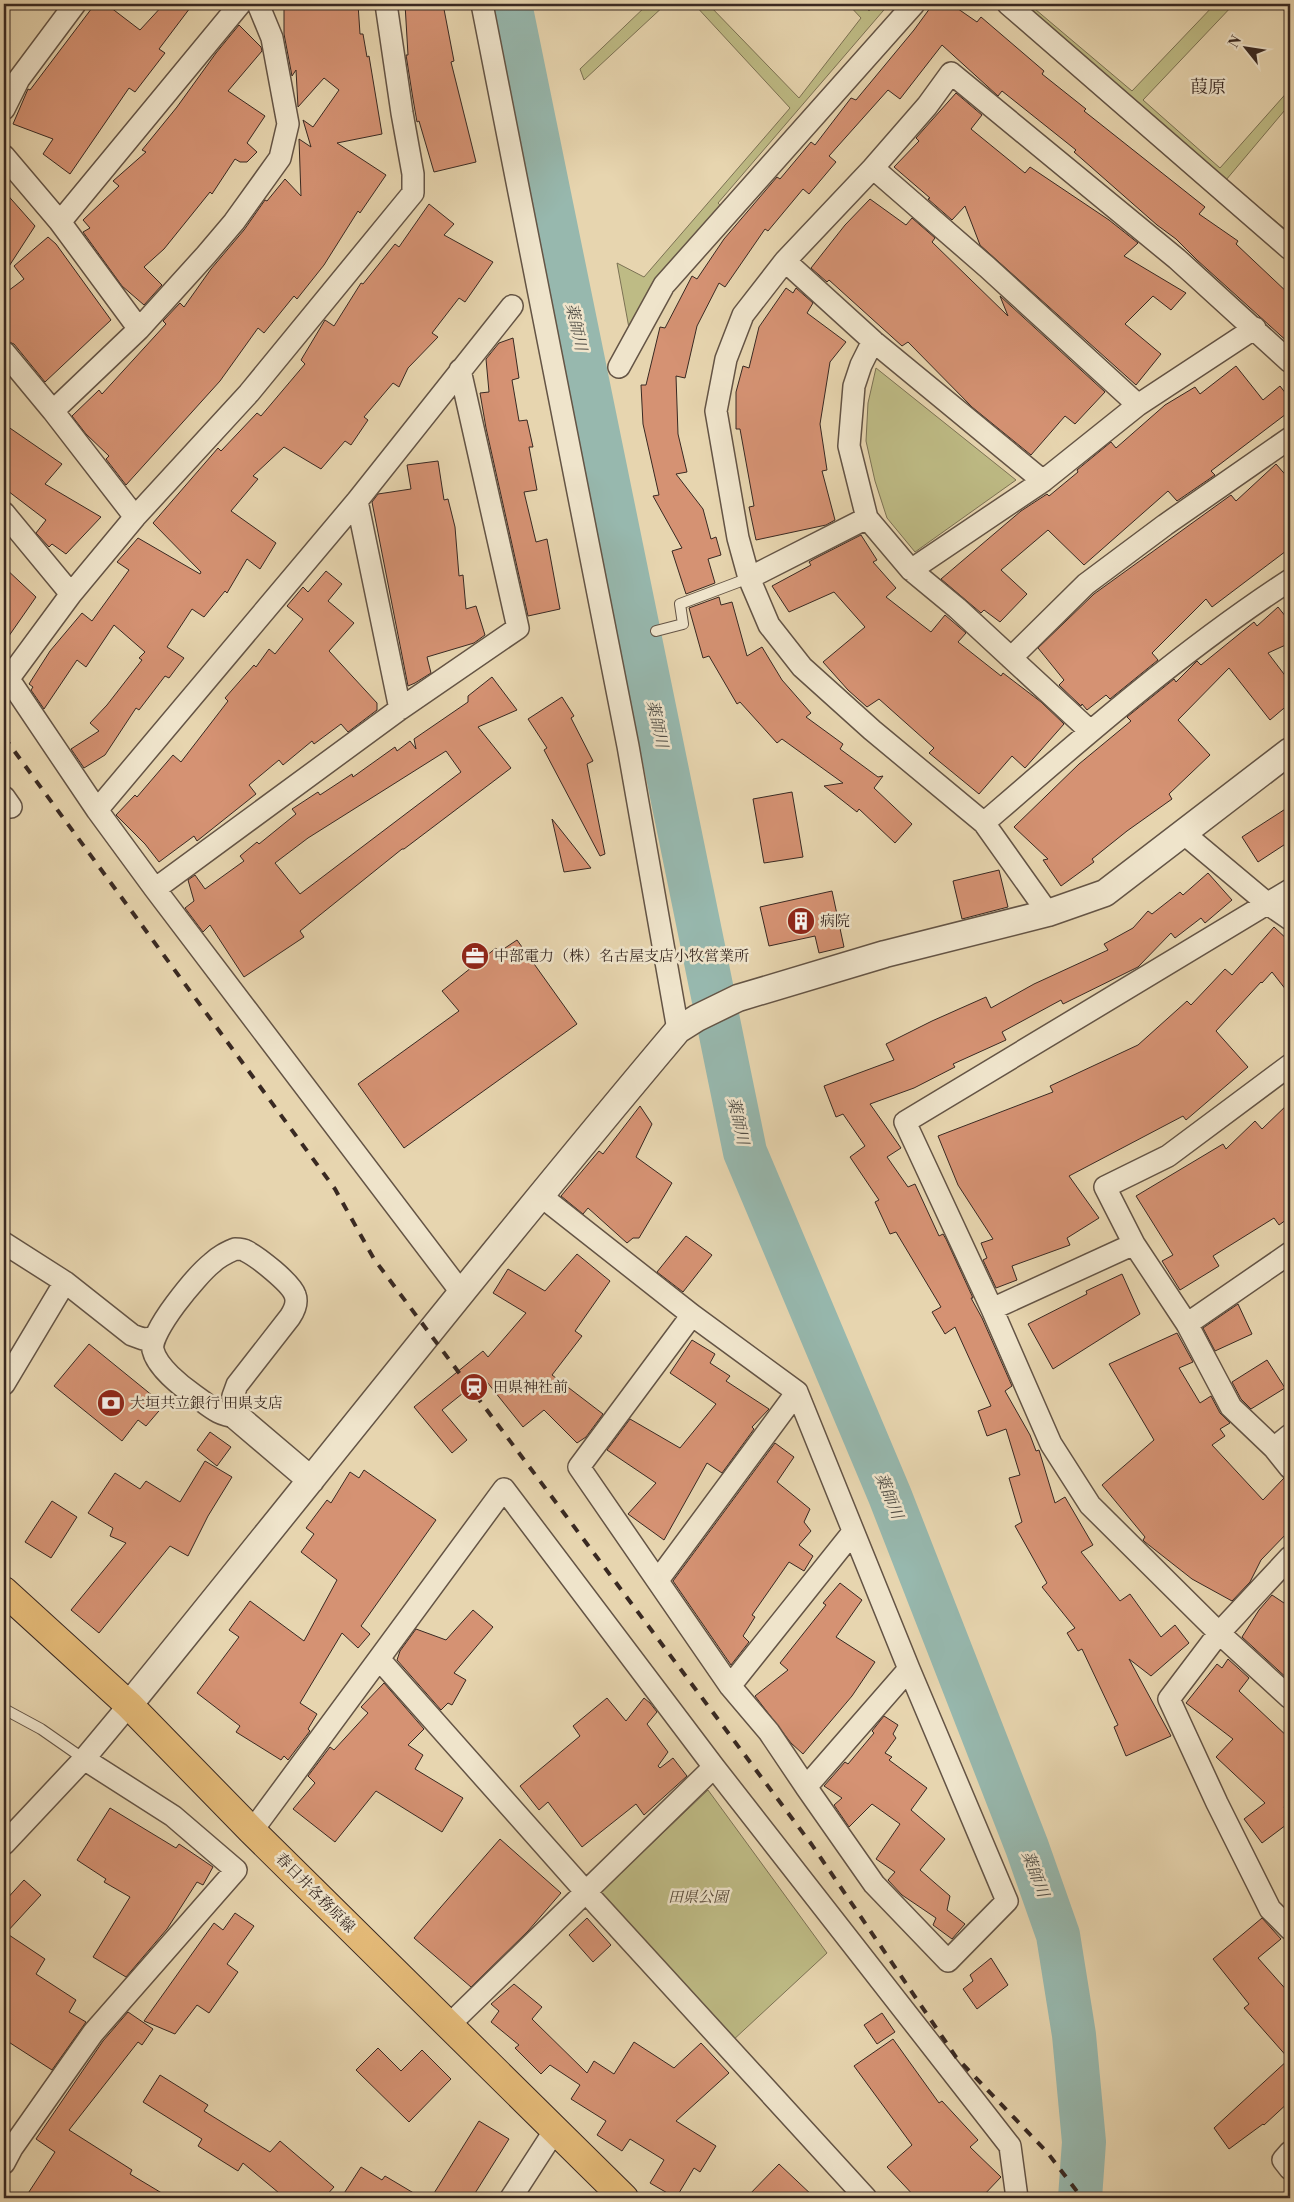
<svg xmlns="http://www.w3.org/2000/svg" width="1294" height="2202" viewBox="0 0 1294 2202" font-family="'Libre Bodoni','Noto Serif JP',serif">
	<rect width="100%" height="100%" fill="#e7d5af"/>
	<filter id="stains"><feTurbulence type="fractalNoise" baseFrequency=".004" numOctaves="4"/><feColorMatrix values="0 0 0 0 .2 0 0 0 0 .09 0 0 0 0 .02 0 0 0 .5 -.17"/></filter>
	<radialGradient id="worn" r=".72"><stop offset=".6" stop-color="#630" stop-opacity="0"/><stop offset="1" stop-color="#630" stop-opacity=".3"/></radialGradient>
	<path fill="#bebb85" stroke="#7c7254" d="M648,4H666L584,80L580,69Z
		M694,4H708L799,98L861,18L848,4H862L869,11L876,4H889L718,203L728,213L629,328L617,263L644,277L790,108Z
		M1008,4H1029L1132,91L1215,4H1234L1143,100L1220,168L1290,89V104L1226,180L1290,233V249Z
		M876,368L1016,480L915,552L887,518L875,481L866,441L868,403Z
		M708,1790L827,1953L731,2042L600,1893Z"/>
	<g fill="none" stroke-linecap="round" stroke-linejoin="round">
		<path stroke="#717f76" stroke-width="8" d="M1281,4L1290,10"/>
		<path stroke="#97b8ae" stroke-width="44" d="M510,4L745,1152L890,1496L1027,1847L1058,1935L1074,2035L1084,2142L1080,2198"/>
	</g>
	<path fill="#d59273" stroke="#392922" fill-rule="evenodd" d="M95,4H106L140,30L164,4H193L159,49L165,53L135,92L129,88L70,174L43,154L53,139L13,124L28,89L30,90Z
		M284,4H358L360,34H363L367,57L369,56L382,134L337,143L386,175L360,213L358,211L324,265L297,299L294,296L264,333L258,328L220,381L126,485L106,459L109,456L86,434L72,416L99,390L102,394L166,324L163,321L180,303L184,307L211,269L244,230L265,200L267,201L285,179L301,196L299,139L311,147L303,120L313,127L339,90L324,78L298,107L296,70L292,76L284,34Z
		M405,4H443L454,61L451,62L476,162L434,172L419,121L417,122L413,99L406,55H408Z
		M933,4H951L977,22L981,17L1044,71L1042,74L1086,109L1084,111L1205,207L1199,214L1238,241L1236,244L1290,295V344L1197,260L1176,239L1157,225L1074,152L1076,150L1002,91L998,96L942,45L900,99L888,90L829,156L836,162L809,194L803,189L768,231L765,229L725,287L719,283L697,326L685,378L676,376L678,434L687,472L676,474L703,509L711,539L716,537L721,555L708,559L715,583L686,594L672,551L682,548L653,496L659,495L643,424L641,385H646L660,327L665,328L692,276L697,279L724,239L777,177L780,179L811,142L815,145L851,98L856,100L914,30Z
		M239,25L261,47L262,51L228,91L265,116L247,143L257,152L247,162H240L235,159L212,194L210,192L164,249L144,267L162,285L144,305L122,286L83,232L90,228L83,220L119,186L113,181L146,152L142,150L177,107L216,53Z
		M956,93L982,115L971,129L1025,173L1030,167L1109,220L1138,243L1124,256L1186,293L1171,310L1153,296L1125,324L1161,354L1136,385L980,245L965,206L952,220L928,199L930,198L894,167L919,141L916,138Z
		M4,191L35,226L4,274Z
		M870,199L906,225L912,218L935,238L932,242L1008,316L1000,296L1105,392L1075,424L1065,416L1031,455L972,407L908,342L902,346L829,280L827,282L811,268L845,225Z
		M429,204L454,224L444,235L493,262L465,302L459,298L432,333L438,337L408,368L399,387L393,383L364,417L368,420L351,445L345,441L321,469L284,447L253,476L258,479L231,511L276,543L260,569L247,559L227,593L225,591L204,617L192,609L167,647L184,658L169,678L165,676L139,710L136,708L105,755L84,768L71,749L99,731L90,723L107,705L142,660L139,658L145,652L114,625L86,667L77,660L44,709L31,690L33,687L29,684L50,651L82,613L92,621L129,570L117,562L138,538L200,574L201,572L153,523L218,448L221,451L257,413L261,416L305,364L301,360L325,320L334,326L361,283L363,284L395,244L399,247Z
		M48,237L56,244L111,320L45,382L14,344L4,340V294L24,279L14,266Z
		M786,288L793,293L796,288L813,303L807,313L846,342L830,362L820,424L827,470L822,471L835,520L826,525L756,540L749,507L754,506L740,429H736V392L743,366L749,368L759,327Z
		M513,338L519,378L512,380L519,421L527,420L533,447H529L537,490L524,492L536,542L547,539L560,609L528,616L486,428L480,393L489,392L486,359L499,343Z
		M1236,366L1263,400L1280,386L1290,399V411L1211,471L1215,475L1177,501L1168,491L1084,565L1048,530L1001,570L1027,594L1000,622L984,610L981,613L941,579L1021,511L1047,494L1049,496L1078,472L1077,470L1111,442L1116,448L1165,405L1195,387L1200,394Z
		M4,424L62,464L45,484L101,517L66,554L52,544L49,547L36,533L46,520L4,488Z
		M438,461L444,500L448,499L455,527L459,576L463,575L466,609L476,606L485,635L474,643L427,657L431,673L415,683L408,686L372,502L378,494L411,489L407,465Z
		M1276,464L1290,480V548L1212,607L1206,599L1152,653L1158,660L1110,699L1106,695L1087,710L1082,704L1081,706L1059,685L1064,680L1038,648L1094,594L1231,495L1236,501Z
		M861,535L877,560L873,562L896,588L886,597L931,632L945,615L966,633L958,642L1001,676L1003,673L1041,702L1064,724L1025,768L1012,756L979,794L929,753L934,748L879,699L867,707L848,690L823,662L865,627L834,592L789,612L772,586L811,565L809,562L814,559Z
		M4,567L36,597L4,643Z
		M326,571L342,584L328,601L354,623L329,651L377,703V710L348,732L341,724L314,744L312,741L283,765L279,760L249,785L256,794L197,841L194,836L159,862L145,844L116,815L135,795L137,797L173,755L181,762L228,701L225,698L254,665L256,667L269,649L275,654L303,619L287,606L303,587L308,592Z
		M719,597L721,605L732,602L747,656L762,647L782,680L811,713L806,717L843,744L840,749L878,777L883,776L874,788L912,824L895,843L859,809L857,812L824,786L843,783L782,739L777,743L740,702L737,704L709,656L703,658L689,608Z
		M1278,607L1290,622V643L1268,653L1290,682V703L1270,720L1229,668L1178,720L1210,755L1169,794L1172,799L1127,831L1092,859L1094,862L1061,886L1043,860L1048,859L1014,827L1079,764L1131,721L1127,717L1174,679L1176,682L1197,661L1201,665L1254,622L1257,626Z
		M492,677L517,710L478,727L511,768L404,849H402L300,931L304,937L244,977L210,925L203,932L185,908L194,901L188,880L195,875L205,889L244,861L240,856L257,842L259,844L296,814L292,809L318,792L320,795L352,774L353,777L395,747L397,751L410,741L416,749L414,739L468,702V696ZM446,751L461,772L300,894L275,863L308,838Z
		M562,697L574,716L571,718L593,761L587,764L605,854L600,856L544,750L547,748L528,719Z
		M792,792L803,857L764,863L753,799Z
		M1290,806V841L1258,862L1242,837Z
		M552,819L591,868L564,872Z
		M999,870L1008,907L962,919L953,881Z
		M1208,873L1232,900L1205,923L1201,918L1175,938L1171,933L1138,967L1063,1004L1061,1000L1002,1032L1006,1040L953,1064L955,1067L914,1088L870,1104L901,1148L887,1157L908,1187L915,1184L939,1236L943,1234L946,1239L973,1298H971L982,1318L1012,1386L1005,1391L1030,1435L1036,1451L1039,1450L1055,1503L1065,1497L1093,1545L1081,1552L1120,1601L1130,1594L1161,1637L1175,1625L1189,1643L1151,1676L1129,1659L1171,1736L1126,1756L1114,1727L1118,1725L1082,1649L1078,1651L1067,1633L1075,1628L1042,1587L1047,1583L1015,1526L1022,1522L1009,1478L1020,1475L1006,1429L987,1436L978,1411L991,1406L955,1327L945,1334L932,1312L941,1307L896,1232L890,1234L875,1202L879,1200L850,1157L865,1146L843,1114L836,1117L824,1086L894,1060L886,1044L932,1021L986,997L991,1008L1034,984L1108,950L1104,944L1133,928L1148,911L1152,914L1180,892L1183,895Z
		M832,891L844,947L819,953L815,936L769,946L760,907Z
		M1274,927L1290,942V995L1272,972L1262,983L1261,982L1216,1031L1248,1067L1186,1120L1183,1116L1069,1176L1099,1218L1067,1238L1070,1245L1012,1266L1017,1280L996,1288L983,1260L987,1258L981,1243L993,1239L958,1185L938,1136L1053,1092L1050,1086L1138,1045L1187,1001L1191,1005L1225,969L1232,975Z
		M517,940L577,1024L404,1148L358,1084L459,1011L442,991L496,948L499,952Z
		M1290,1102V1217L1279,1225L1274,1218L1213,1256L1219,1266L1180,1290L1162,1261L1173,1255L1136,1196L1223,1144L1226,1149L1255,1121L1262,1129Z
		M640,1106L652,1124L636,1157L672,1183L639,1238H633L627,1243L588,1208L583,1214L561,1196L599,1151L603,1154Z
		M686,1236L712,1255L683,1292L657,1272Z
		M577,1254L610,1281L575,1331L582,1336L552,1375L603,1414L586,1437L577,1443L544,1410L523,1427L483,1377L442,1410L467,1440L452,1453L414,1407L483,1351L488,1357L526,1313L493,1293L508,1269L545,1291Z
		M1122,1274L1140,1314L1053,1369L1028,1324L1087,1294L1086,1291Z
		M1238,1304L1252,1334L1215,1351L1203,1328Z
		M1177,1333L1193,1362L1179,1368L1200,1403L1211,1396L1220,1413L1230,1423L1220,1429L1225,1436L1212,1445L1263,1500L1284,1478L1290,1480V1530L1261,1560L1250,1582L1232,1601L1192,1579L1145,1542L1143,1540L1145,1537L1102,1485L1154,1440L1109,1364Z
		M692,1340L715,1354L710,1363L730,1376L726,1381L769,1409L752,1427L754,1429L722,1473L707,1463L664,1540L628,1514L656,1483L607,1450L630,1419L680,1448L716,1404L670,1373Z
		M89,1344L164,1405L146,1426L138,1420L122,1441L54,1386Z
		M1267,1360L1285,1388L1251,1409L1241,1399L1232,1382Z
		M210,1432L231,1447L217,1466L197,1450Z
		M775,1443L794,1457L777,1482L810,1509L804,1522L811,1531L799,1545L813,1556L804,1571L789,1562L752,1615L755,1617L743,1636L749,1642L731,1665L673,1581Z
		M205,1461L232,1477L208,1516L188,1556L170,1546L99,1633L71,1610L126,1543L110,1536L113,1528L88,1513L115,1473L140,1489L146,1481L180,1502Z
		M364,1470L436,1520L361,1626L370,1634L358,1648L342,1633L300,1703L317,1714L308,1729L310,1731L288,1760L284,1756L281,1760L236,1732L240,1726L197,1693L239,1637L229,1630L250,1601L304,1641L337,1580L301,1552L314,1534L306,1528L327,1500L331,1503L350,1472L359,1478Z
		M52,1501L77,1517L51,1558L25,1542Z
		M840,1583L862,1600L836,1637L875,1662L852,1696L803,1754L791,1743L755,1696L788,1670L780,1663L826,1605L823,1603Z
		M1272,1595L1290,1607V1681L1242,1637L1259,1610Z
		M473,1610L493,1627L454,1673L466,1680L452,1705L448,1703L441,1710L397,1660L400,1651L416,1629L446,1640Z
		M1228,1659L1249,1678L1239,1691L1290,1739V1800L1284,1807L1290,1816V1822L1262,1843L1244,1819L1265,1803L1216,1757L1233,1739L1186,1703L1217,1664L1222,1668Z
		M384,1683L424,1729L408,1745L423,1755L415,1769L463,1798L442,1832L376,1791L335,1842L293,1809L315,1783L308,1776L330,1747L334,1750L368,1713L361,1707Z
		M607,1698L626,1721L644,1698L650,1703L657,1712L647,1724L668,1752L658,1766L660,1768L673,1758L687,1776L644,1815L636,1804L582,1847L548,1802L539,1810L520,1786L580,1736L573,1726Z
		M884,1716L898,1725L893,1734L896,1738L885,1753L892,1757L889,1760L927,1788L911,1810L945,1839L920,1870L950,1896L947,1910L965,1924L952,1939L933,1925L936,1918L902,1895L888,1880L895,1872L876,1859L900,1824L872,1804L849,1827L834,1805L842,1798L824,1786L845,1762L848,1764L874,1733L872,1731Z
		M110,1808L176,1848L179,1844L213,1867L203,1885L197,1882L167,1929L126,1977L93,1957L130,1897L104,1882L106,1879L77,1860Z
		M500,1839L561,1893L528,1931L471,1987L414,1938Z
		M24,1880L41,1895L6,1933L45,1959L36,1974L76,2000L69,2012L86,2022L52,2070L4,2039V1902Z
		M235,1913L254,1926L227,1964L238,1972L209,2013L197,2005L175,2034L144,2021L214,1923L223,1930Z
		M587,1918L611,1945L593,1962L569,1935Z
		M1262,1918L1281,1939L1258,1958L1290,1994V2101L1264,2125L1263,2124L1229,2149L1214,2128L1289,2059L1244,2008L1249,2004L1213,1959Z
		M991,1958L1008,1985L977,2009L963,1989L973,1981L970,1975Z
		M514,1984L542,2007L532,2019L587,2073L594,2061L614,2074L634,2042L674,2068L701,2043L729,2073L676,2121L716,2146L700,2172L694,2168L676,2198L650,2183L664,2160L630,2139L622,2151L597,2135L606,2121L571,2099L580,2085L550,2065L541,2074L515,2048L519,2045L491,2022L499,2011L491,2004Z
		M128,2012L153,2029L142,2045L138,2042L69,2130L132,2170L130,2174L170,2198H25L55,2152L36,2139L103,2041Z
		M882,2013L895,2032L877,2044L864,2025Z
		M893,2039L939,2103L942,2101L978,2140L970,2147L1001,2177L981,2198H916L887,2167L912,2145L854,2066Z
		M378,2048L401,2071L422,2050L451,2079L409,2122L356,2070Z
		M160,2075L208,2105L204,2111L270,2152L280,2141L334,2187L324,2198H285L243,2163L238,2171L198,2146L202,2139L143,2102Z
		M479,2121L509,2139L472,2198H431Z
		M779,2164L815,2198H746Z
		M361,2167L382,2180L385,2176L422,2198H341Z"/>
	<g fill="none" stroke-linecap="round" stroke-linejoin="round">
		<defs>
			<path id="service" d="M656,631L683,624L680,604L749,578
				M4,1709L41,1729L84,1759"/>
			<path id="minor" d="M482,4L628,746L678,1030
				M1008,4L1290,249
				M4,109L19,79L75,4
				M4,156L60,222L139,329
				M873,168L987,267L1138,405
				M60,222L240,4
				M785,261L873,341L1043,481
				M873,341L861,365L854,386L849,446L867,518L911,570L957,608L1090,731
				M4,352L53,411L135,517
				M619,367L664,285L914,4
				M53,411L139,329L206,255L234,222L280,158L288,124L272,38L258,4
				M357,501L400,709
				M4,513L71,594L135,517L249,393L413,193V174L402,113L386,4
				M911,570L1043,481L1138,405L1255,328
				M749,578L867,518
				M1011,658L1086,584L1165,525L1290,438
				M4,672L97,810L155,889L461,1292
				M9,678L71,594
				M4,797L11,807
				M97,810L357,501L512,306
				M984,823C1082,738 1181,651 1290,580
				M1182,832L1268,904L1290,919
				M155,889L400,709L518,628L460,370
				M1290,890L905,1122L992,1309L1051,1444L1090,1505L1219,1633L1290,1698
				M1048,913L984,823L872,730L802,667L769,625L749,578L738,538L716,411L726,359L743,315L785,261L873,168L927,106L951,73L1177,259L1290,362
				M1290,1065L1168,1156L1105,1187L1134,1244L1187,1324L1231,1407L1274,1448L1290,1468
				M541,1196L692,1315L797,1392L909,1669L1007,1901L948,1961L874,1884L806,1787L909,1669
				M4,1243L65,1282
				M235,1249C239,1249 243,1249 246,1251C258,1257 291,1283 295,1295C298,1303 294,1311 290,1317L237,1385L233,1396L237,1417C217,1415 211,1407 194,1395C181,1386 157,1367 153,1350C149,1332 197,1275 212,1263C219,1256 226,1253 235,1249Z
				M992,1309L1134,1244
				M692,1315L579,1467L730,1686L769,1732L806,1787
				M1187,1324L1290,1253
				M4,1384L65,1282L132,1335L143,1339L154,1338
				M1274,1448L1290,1435
				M1290,1557L1219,1633L1169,1699L1217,1803L1270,1909L1290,1929
				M658,1580L797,1392
				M379,1659L585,1891L866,2198
				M730,1686L853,1532
				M252,1831L504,1489L714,1767L1010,2146L1017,2198
				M4,1844L84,1759L129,1705
				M449,2025L714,1767
				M1290,2152L1283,2160L1290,2169
				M4,2163L12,2148L93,2033L236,1870L173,1816L84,1759
				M511,2198L555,2130"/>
			<path id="tertiary" d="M237,1417L311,1480
				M129,1705C312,1480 491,1252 678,1030L697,1018L738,998L885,954L1048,913L1105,893L1290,751"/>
			<path id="primary" d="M4,1591L129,1705L252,1831L624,2198"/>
		</defs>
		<use href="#service" stroke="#645445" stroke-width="12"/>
		<use href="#minor" stroke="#645445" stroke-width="24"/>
		<use href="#tertiary" stroke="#645445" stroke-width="29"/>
		<use href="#primary" stroke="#392922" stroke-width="30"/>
		<use href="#service" stroke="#efe4cb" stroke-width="10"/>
		<use href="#minor" stroke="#efe4cb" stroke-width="21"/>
		<use href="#tertiary" stroke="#efe4cb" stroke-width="26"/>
		<use href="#primary" stroke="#e4ba78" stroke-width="28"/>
		<path stroke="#392922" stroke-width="4" stroke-dasharray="9 9" stroke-linecap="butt" d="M4,737L335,1189L374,1259L812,1845L956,2057L1047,2152L1082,2198"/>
	</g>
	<defs>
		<symbol id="building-disc" viewBox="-11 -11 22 22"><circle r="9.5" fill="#8f2418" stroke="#efe4cb"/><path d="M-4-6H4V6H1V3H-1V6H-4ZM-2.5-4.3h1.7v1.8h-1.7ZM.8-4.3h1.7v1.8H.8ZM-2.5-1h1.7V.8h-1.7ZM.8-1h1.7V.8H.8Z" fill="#fff"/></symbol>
		<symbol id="office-disc" viewBox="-11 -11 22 22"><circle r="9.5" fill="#8f2418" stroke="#efe4cb"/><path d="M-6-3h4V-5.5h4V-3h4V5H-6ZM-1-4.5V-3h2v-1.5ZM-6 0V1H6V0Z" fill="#fff"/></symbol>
		<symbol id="station-disc" viewBox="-11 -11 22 22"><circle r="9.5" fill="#8f2418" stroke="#efe4cb"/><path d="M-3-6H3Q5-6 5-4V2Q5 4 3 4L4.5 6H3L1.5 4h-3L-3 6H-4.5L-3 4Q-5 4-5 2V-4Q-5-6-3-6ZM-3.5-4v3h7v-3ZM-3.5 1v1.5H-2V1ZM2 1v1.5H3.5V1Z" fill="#fff"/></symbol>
		<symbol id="bank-disc" viewBox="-11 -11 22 22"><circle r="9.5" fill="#8f2418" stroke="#efe4cb"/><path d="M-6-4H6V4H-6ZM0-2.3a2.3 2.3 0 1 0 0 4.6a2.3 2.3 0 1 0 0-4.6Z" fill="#fff"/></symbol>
	</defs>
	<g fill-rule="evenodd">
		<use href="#building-disc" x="785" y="905" width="32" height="32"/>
		<use href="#office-disc" x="459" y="940" width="32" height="32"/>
		<use href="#station-disc" x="458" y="1371" width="32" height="32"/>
		<use href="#bank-disc" x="95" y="1387" width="32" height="32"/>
	</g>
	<g text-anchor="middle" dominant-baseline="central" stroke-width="5" stroke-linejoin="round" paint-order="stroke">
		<g font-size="15" fill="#392922" stroke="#efe4cb" text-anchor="start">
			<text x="820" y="921">病院</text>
			<text x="494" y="956">中部電力（株）名古屋支店小牧営業所</text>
			<text x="493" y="1387">田県神社前</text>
			<text x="130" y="1403">大垣共立銀行 田県支店</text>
		</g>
		<g font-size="15" fill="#392922" stroke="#efe4cb">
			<text transform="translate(315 1893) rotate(45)">春日井各務原線</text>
		</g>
		<g font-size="15" font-style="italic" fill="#544636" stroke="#efe4cb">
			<text x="698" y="1897">田県公園</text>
		</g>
		<g font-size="16" font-style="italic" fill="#504d45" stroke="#efe4cb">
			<text transform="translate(576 327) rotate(78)">薬師川</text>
			<text transform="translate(657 724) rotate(78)">薬師川</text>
			<text transform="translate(738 1121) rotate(78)">薬師川</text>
			<text transform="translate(889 1496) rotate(68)">薬師川</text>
			<text transform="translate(1035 1874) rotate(69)">薬師川</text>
		</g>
		<g font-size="18" fill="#392922" stroke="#efe4cb">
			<text x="1208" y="87">葭原</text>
		</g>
	</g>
	<rect width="1294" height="2202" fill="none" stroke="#e7d5af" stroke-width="20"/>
	<rect x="5" y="5" width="1284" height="2192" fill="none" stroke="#392922" stroke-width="2.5"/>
	<rect x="10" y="10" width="1274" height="2182" fill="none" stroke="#392922"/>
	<g transform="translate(1246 48) rotate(300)" stroke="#efe4cb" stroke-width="4" paint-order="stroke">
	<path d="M0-4L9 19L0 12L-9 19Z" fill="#392922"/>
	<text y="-8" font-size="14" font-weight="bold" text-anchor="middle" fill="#392922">N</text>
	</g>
	<rect width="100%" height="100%" filter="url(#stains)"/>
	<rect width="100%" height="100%" fill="url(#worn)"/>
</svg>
